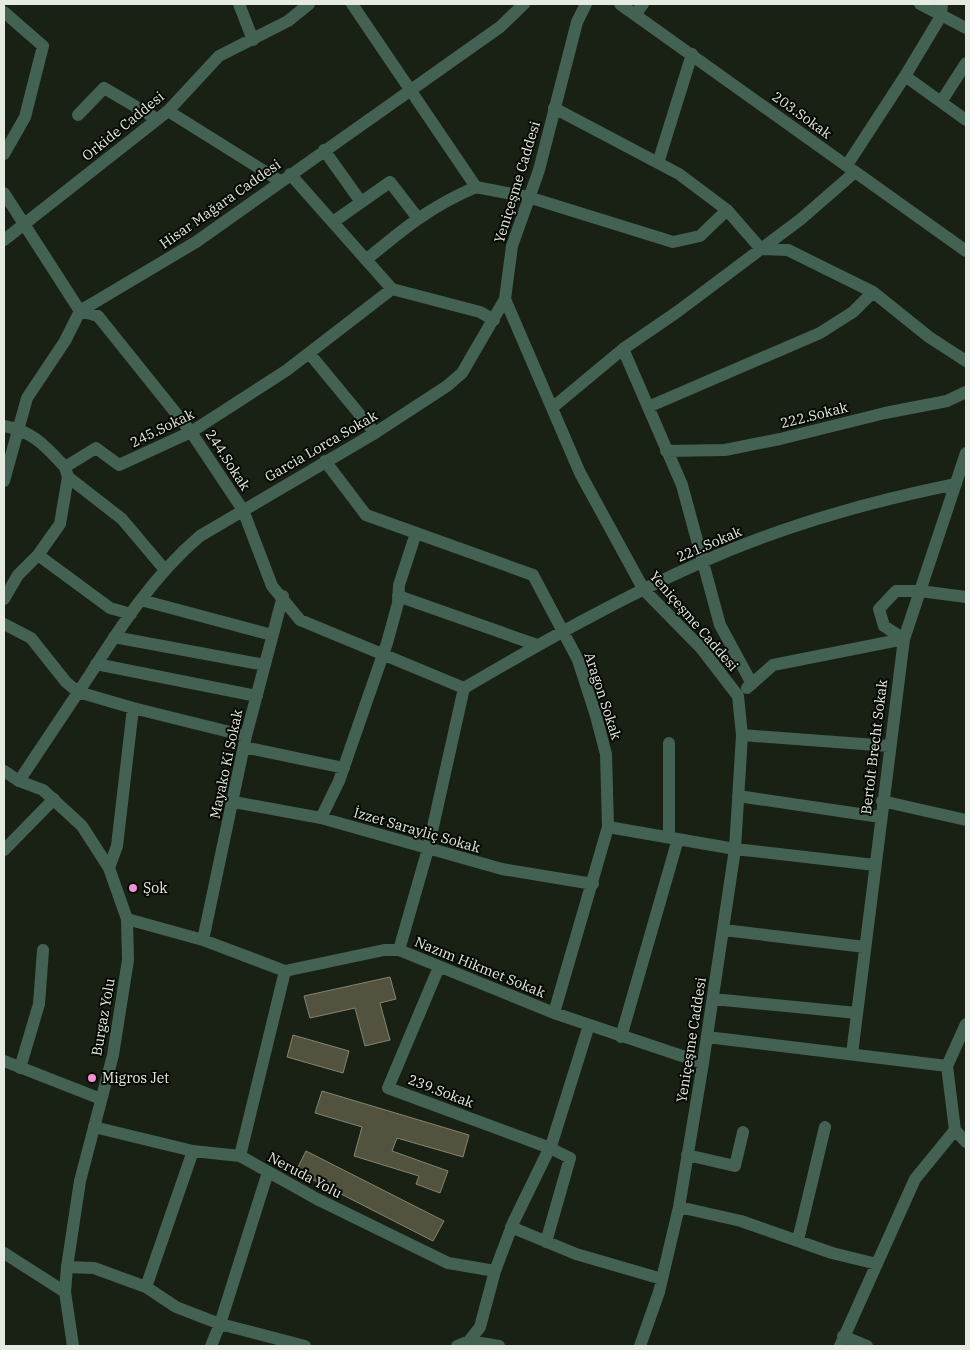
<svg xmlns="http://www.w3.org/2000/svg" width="970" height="1350" viewBox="0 0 970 1350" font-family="'IBM Plex Serif',serif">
	<rect width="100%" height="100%" fill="#182113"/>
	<path fill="#53523f" stroke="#85846f" d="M390,977L396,999L380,1003L390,1040L365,1046L355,1008L310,1018L304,996Z
		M293,1035L349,1051L343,1073L287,1057Z
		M322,1091L469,1135L463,1157L397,1138L392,1151L448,1171L440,1193L416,1184L419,1176L354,1156L362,1127L315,1113Z
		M306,1151L444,1221L433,1241L296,1171Z"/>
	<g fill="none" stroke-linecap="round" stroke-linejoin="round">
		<path stroke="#436254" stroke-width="12" d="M239,4L253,40
			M352,4L476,187
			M586,4L577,22L539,170L512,246L505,299L580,473L644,590L701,648L738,696L742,735L735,849L703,1063L679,1207L659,1292L640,1346
			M620,4L966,251
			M920,4L966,28
			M4,12L43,46L25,117L4,154
			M635,15L643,4
			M905,76L966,120
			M941,102L966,63
			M554,108L679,174L727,210L761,249L788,250L873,292L929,337L966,361
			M168,111L280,181
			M78,115L104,88L157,119
			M324,150L361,202
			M658,163L692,54
			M847,165L905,76L941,16L942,4
			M290,174L392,289L480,312L494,320
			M476,187L528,197L673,242L700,236L727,210
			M4,193L80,311L98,316L191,432L243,510L272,586L300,620L464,688
			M333,222L390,182L417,217
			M4,240L168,111L219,56L288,21L309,4
			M366,260C403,229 431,206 476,187
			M623,349L682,485L720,625L752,684
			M309,353L375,433
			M648,407L820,333L853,312L873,292
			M552,408L623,349L677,312L801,219L855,172
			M4,426C33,431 46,447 65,467
			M666,451L725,450L780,439L885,413L947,401L966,392
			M325,461L366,515L533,575L578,660L596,716L606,754L608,827L554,1013
			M68,477L122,519L165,570
			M4,481L27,398L65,341L80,311L196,242L500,27L524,4
			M38,555L110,608L131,614
			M398,596L537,645
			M4,599L18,575L38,555L60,524L68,477L65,467L96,448L119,465L191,432L287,370L392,289
			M141,600L272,635
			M4,624L31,638L66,682L78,692L133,708L246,736
			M114,637L265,665
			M904,639L884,626L879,609L896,591H920L966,597
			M96,664L257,696
			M464,688C541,643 620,598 702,562C780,527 872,501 956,484
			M747,688L773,665L904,639
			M742,735L889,746
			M244,747L344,768
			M19,781C42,746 66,711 89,676C121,626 154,575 200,536L375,433L447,386L462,373L505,299
			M738,796L880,817
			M882,801L966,820
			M234,802L321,818L502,869L593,884
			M321,818L339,781L387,643L398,603L399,585L416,533
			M608,827L735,849L875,865
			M669,837V743
			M4,850L54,799
			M109,868L117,846L133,708
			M127,919L203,940L285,971L384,950H399L554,1013L703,1063
			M724,930L865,947
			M203,940L246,736L283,596
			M399,950L428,849L464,688
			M439,967L388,1088L550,1148L570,1158L546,1242
			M713,999L857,1013
			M621,1037L678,839
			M707,1037L947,1066
			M852,1054L904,639L966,453
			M4,1061L101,1099
			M20,1068L39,1004L43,950
			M94,1127L193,1151L240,1156L317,1199L448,1263L495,1271
			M955,1130L947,1066L966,1024
			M955,1130L966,1142
			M687,1155L735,1166L743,1132
			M240,1156L285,971
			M679,1207L741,1221L832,1253L877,1264
			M511,1227L576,1254L662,1279
			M798,1240L825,1127
			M4,1253L65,1292
			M67,1267L94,1268L146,1287L176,1307L220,1324L305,1346
			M146,1287L193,1151
			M843,1336L867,1346
			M469,1341L480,1327L495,1271L513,1223L552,1143L589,1025
			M211,1346L220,1324L268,1172
			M457,1346L469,1341L499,1346
			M840,1346L915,1179L955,1130"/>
		<path stroke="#436254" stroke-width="12" d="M4,771L19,781L43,790L82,826L109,868L127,919L128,960L113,1055L80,1181L67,1267L65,1292L73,1346"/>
	</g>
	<g fill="#f491d3" stroke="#060904" stroke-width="2">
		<circle cx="133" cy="888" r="5"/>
		<circle cx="92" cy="1078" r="5"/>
	</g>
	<g text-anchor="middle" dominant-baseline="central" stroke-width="4" stroke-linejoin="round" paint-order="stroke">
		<g font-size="14" fill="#e5ebe1" stroke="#060904">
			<text transform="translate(802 115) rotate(36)">203.Sokak</text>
			<text transform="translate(123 126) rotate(-39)">Orkide Caddesi</text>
			<text transform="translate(517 182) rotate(-73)">Yeniçeşme Caddesi</text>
			<text transform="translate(220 204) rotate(-35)">Hisar Mağara Caddesi</text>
			<text transform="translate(814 415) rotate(-14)">222.Sokak</text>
			<text transform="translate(162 428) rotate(-26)">245.Sokak</text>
			<text transform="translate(321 446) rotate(-30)">Garcia Lorca Sokak</text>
			<text transform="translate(228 460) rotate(57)">244.Sokak</text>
			<text transform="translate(709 544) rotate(-23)">221.Sokak</text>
			<text transform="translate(694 621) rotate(49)">Yeniçeşme Caddesi</text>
			<text transform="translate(603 696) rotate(72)">Aragon Sokak</text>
			<text transform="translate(874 747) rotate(-83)">Bertolt Brecht Sokak</text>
			<text transform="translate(226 764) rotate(-78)">Mayako Ki Sokak</text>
			<text transform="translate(417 830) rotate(16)">İzzet Sarayliç Sokak</text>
			<text transform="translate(480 967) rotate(22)">Nazım Hikmet Sokak</text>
			<text transform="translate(103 1017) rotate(-80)">Burgaz Yolu</text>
			<text transform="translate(691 1040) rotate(-81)">Yeniçeşme Caddesi</text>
			<text transform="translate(441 1091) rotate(21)">239.Sokak</text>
			<text transform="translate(305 1175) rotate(28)">Neruda Yolu</text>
		</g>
		<g font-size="14" fill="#e5ebe1" stroke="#060904" text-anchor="start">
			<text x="143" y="888">Şok</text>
			<text x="102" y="1078">Migros Jet</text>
		</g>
	</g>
	<rect width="970" height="1350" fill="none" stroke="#e5ebe1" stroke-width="10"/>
</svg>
